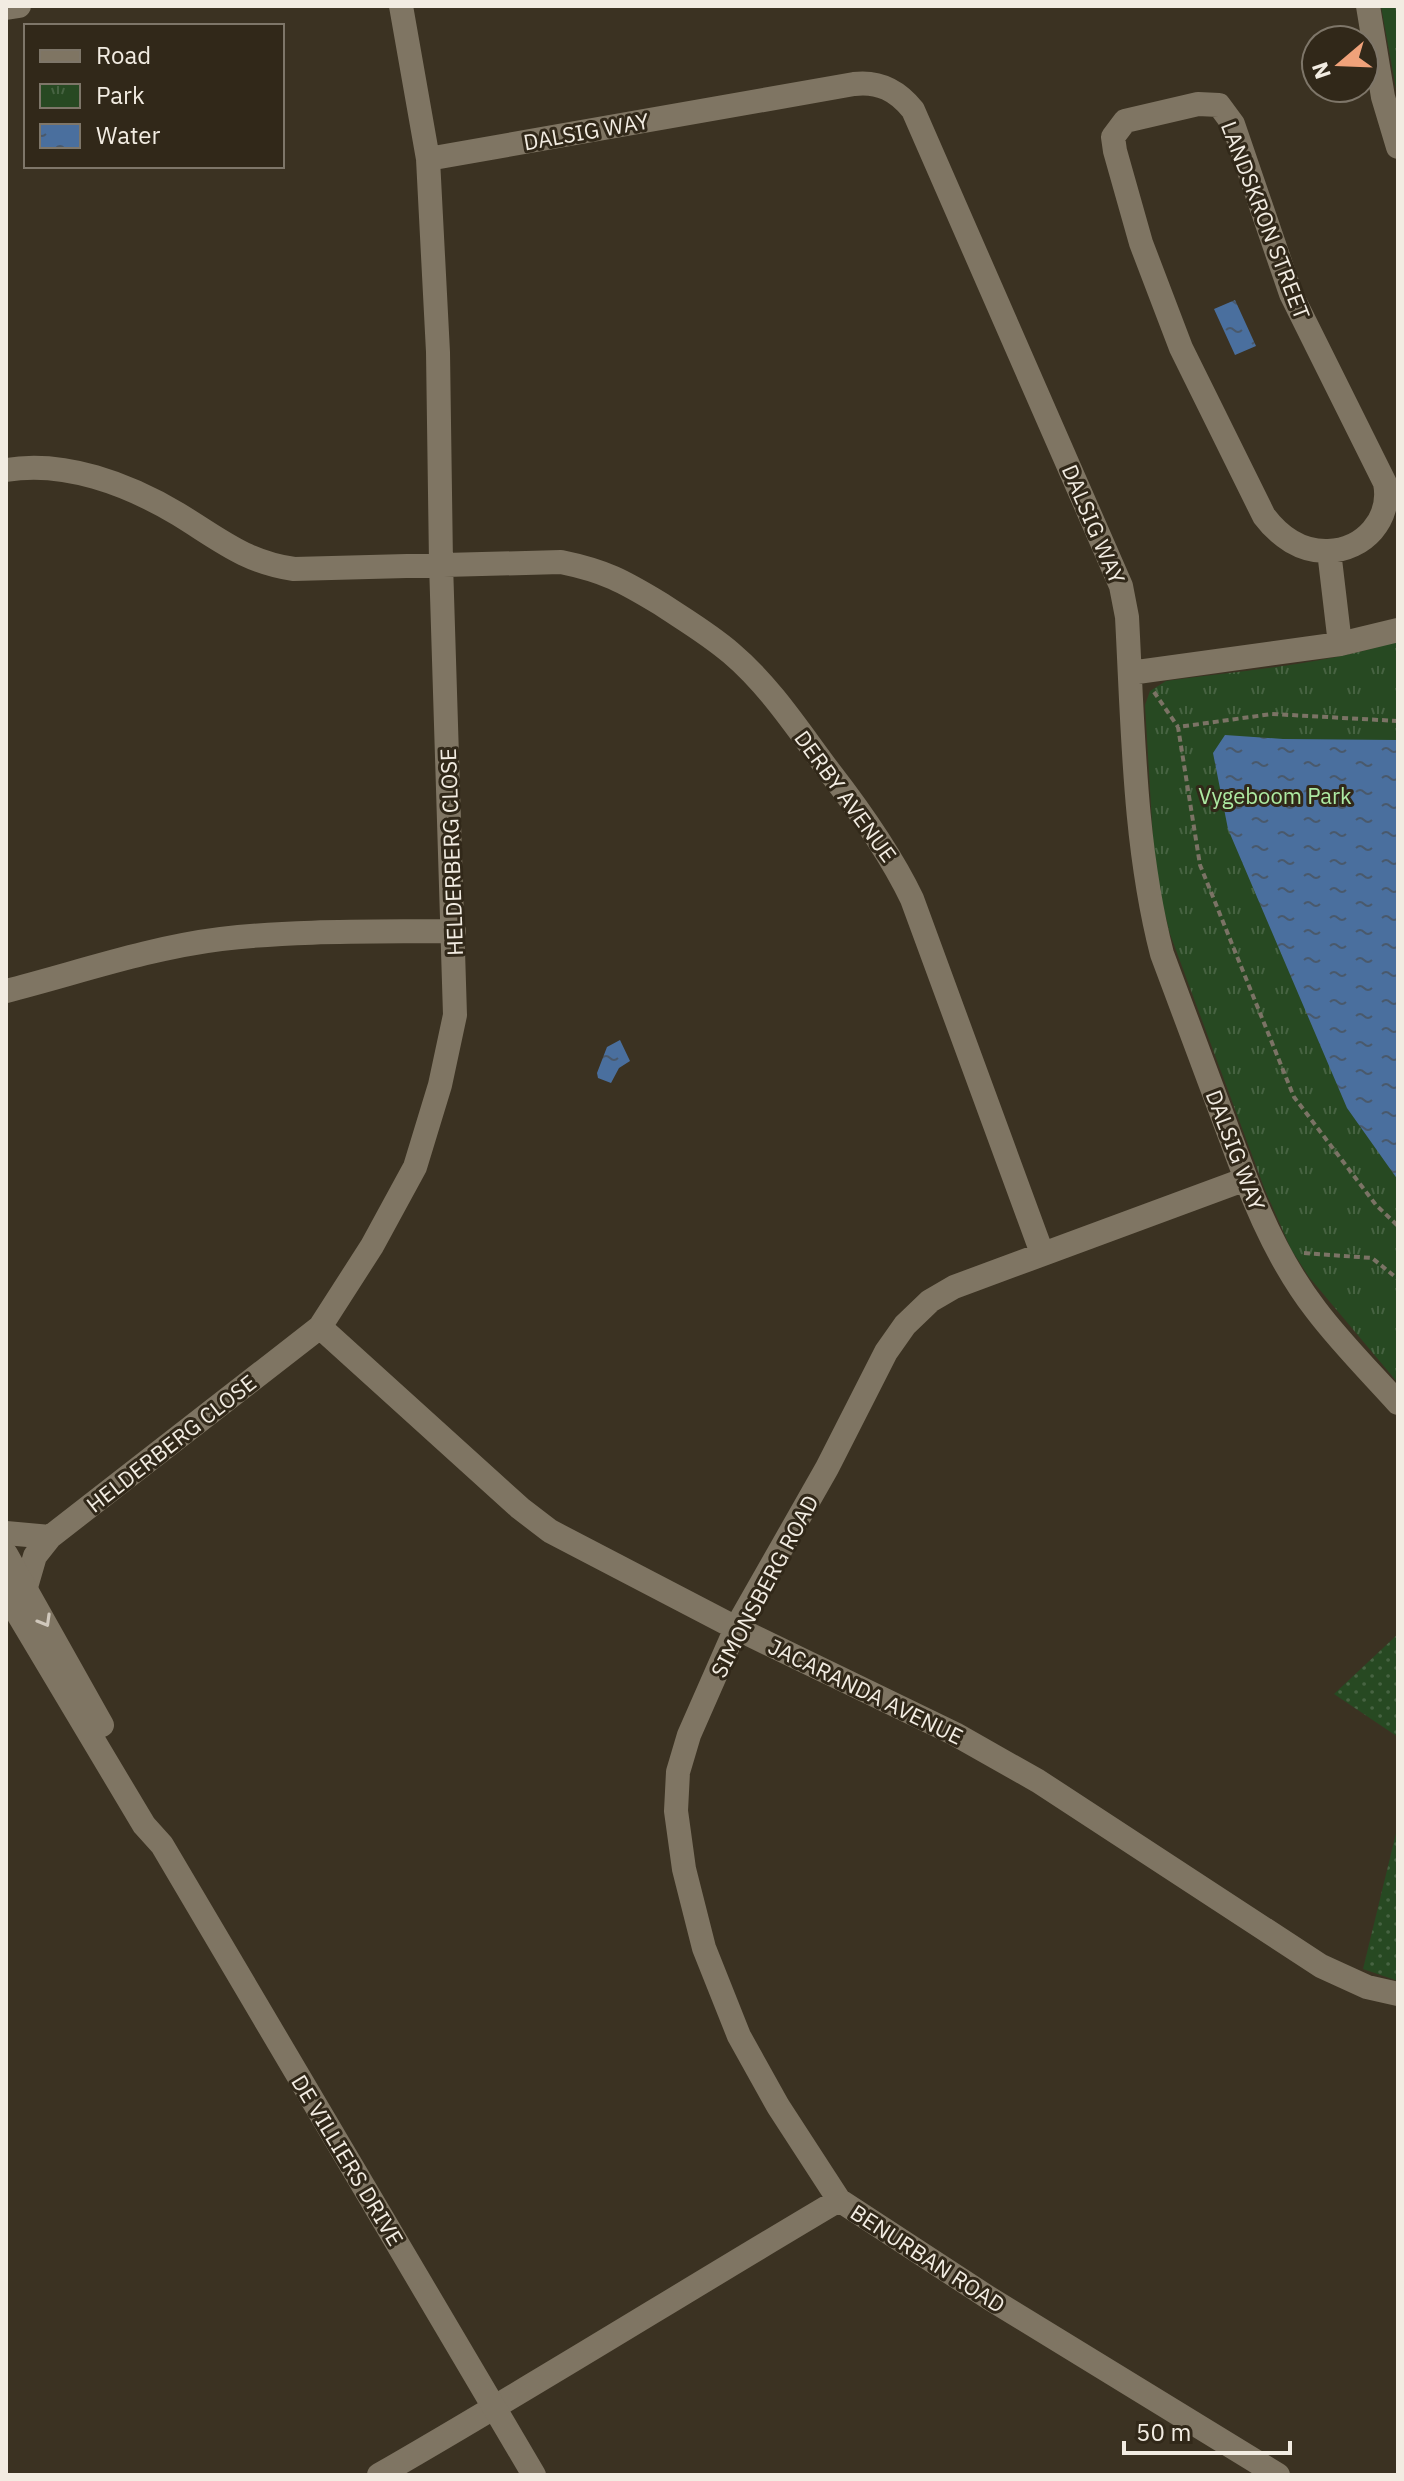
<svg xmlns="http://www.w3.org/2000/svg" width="1404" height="2481" viewBox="0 0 1404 2481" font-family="'IBM Plex Sans',sans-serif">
	<defs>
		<pattern id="grass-dots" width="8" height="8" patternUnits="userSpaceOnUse" patternTransform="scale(2)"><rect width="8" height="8" fill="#274922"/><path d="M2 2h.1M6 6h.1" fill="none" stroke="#476342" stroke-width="1.8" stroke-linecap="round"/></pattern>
		<pattern id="park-tufts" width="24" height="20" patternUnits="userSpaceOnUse" patternTransform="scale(2)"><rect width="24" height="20" fill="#274922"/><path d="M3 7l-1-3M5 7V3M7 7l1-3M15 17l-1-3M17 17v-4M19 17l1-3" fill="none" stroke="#476342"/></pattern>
		<pattern id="water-ripples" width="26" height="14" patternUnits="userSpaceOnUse" patternTransform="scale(2)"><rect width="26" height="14" fill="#4a6f9e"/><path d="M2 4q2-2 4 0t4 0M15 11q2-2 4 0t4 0" fill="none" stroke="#49596c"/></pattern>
	</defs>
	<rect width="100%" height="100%" fill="#3b3222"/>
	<path fill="url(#grass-dots)" d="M1398,1634V1737L1334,1694Z
		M1398,1825V1981L1363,1969Z"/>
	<path fill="url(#park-tufts)" d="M1381,6H1398V100Z
		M1398,641V1383L1309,1277L1291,1249L1265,1190L1170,934L1155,873L1145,705L1150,691L1166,681C1243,670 1324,665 1398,641Z"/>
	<path fill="url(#water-ripples)" d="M1235,300L1256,346L1235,355L1214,309Z
		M1225,735L1283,739L1398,740V1180L1347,1108L1228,829L1213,753Z
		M620,1040L630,1061L619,1068L611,1083L598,1078L597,1073L607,1047Z"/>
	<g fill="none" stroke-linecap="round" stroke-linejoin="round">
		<path stroke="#7b7365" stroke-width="4" stroke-dasharray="6 4" stroke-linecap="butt" d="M1154,692L1178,727
			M1398,721L1272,714L1178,727L1200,865L1294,1097L1376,1205L1398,1226
			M1304,1253L1372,1258L1398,1279"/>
		<path stroke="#7f7563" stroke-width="24" d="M6,8L19,6
			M1198,104L1219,105L1233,124L1291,294L1385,483C1392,519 1364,550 1328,551C1301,552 1279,536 1264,516L1181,348L1141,243L1115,151L1113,137L1125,121Z
			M428,159L854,84C879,81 897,90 913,110L1121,586L1127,617C1133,728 1134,846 1162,954L1246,1179C1264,1226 1285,1270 1316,1310C1341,1343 1371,1373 1398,1403
			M6,470C64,460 128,484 178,514C219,539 245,562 294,569L561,562C605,571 623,581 661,604C685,620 709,634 731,653C770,686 799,731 829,771C860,811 890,853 912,899L1042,1253
			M1329,551L1340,644
			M1130,673L1340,644L1398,630
			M6,991C77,973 148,948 221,939C298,930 376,932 454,931
			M1246,1179L954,1287L930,1301L905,1325L886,1352L827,1468L736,1628L689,1735L678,1772L676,1811L684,1869L704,1948L739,2036L778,2106L839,2200L989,2298L1278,2475
			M320,1327L520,1508L550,1531L736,1628L955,1734L1038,1781L1321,1966L1367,1987L1398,1994
			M6,1533L50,1537
			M26,1587L35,1556L50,1537L320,1327L372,1246L415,1167L440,1085L455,1015L441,563L438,352L428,159L401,6
			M379,2475C534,2386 685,2291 839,2200"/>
		<path stroke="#7f7563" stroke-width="24" d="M1368,6L1383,97L1398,147
			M6,1554L102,1725
			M6,1594L144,1825L162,1845L534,2475"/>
	</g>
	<defs><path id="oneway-chevron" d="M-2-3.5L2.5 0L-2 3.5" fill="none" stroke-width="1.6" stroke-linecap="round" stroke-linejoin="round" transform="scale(2)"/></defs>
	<use stroke="#d0c8bc" href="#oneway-chevron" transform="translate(45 1621) rotate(60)"/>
	<g text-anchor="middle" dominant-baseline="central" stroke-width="6" stroke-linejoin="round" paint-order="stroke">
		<g font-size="22" fill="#f2ece2" stroke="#312819">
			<text transform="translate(586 131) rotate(-10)">DALSIG WAY</text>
			<text transform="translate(1266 220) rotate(69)">LANDSKRON STREET</text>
			<text transform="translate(1094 524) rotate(67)">DALSIG WAY</text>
			<text transform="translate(846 796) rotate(54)">DERBY AVENUE</text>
			<text transform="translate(451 852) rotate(-92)">HELDERBERG CLOSE</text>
			<text transform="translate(1236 1150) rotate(69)">DALSIG WAY</text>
			<text transform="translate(171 1443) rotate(-38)">HELDERBERG CLOSE</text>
			<text transform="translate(764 1586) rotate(-62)">SIMONSBERG ROAD</text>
			<text transform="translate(866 1691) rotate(26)">JACARANDA AVENUE</text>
			<text transform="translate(348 2160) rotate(59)">DE VILLIERS DRIVE</text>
			<text transform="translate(928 2258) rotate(33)">BENURBAN ROAD</text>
		</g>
		<g font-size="22" fill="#adeaa2" stroke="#312819">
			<text x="1275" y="795">Vygeboom Park</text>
		</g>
	</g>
	<rect width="1404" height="2481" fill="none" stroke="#f2ece2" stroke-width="16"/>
	<rect x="24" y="24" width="260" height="144" fill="#312819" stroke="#7e7669" stroke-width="2"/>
	<rect x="40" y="50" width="40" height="12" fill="#7f7563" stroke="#7e7669" stroke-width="2"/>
	<text x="96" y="64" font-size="24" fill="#f2ece2">Road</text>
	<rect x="40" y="84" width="40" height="24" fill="url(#park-tufts)" stroke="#7e7669" stroke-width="2"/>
	<text x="96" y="104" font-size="24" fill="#f2ece2">Park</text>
	<rect x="40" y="124" width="40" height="24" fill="url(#water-ripples)" stroke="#7e7669" stroke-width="2"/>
	<text x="96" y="144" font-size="24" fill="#f2ece2">Water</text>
	<g transform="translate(1340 64) rotate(251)"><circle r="38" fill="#312819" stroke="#7e7669" stroke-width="2"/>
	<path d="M0-6L14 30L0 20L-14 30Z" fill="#f0a27a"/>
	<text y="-12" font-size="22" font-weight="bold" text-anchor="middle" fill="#f2ece2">N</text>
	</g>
	<path d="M1124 2441v12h166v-12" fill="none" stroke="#f2ece2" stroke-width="4"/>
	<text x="1136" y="2441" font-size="24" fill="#f2ece2" stroke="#312819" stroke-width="6" paint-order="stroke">50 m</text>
</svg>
